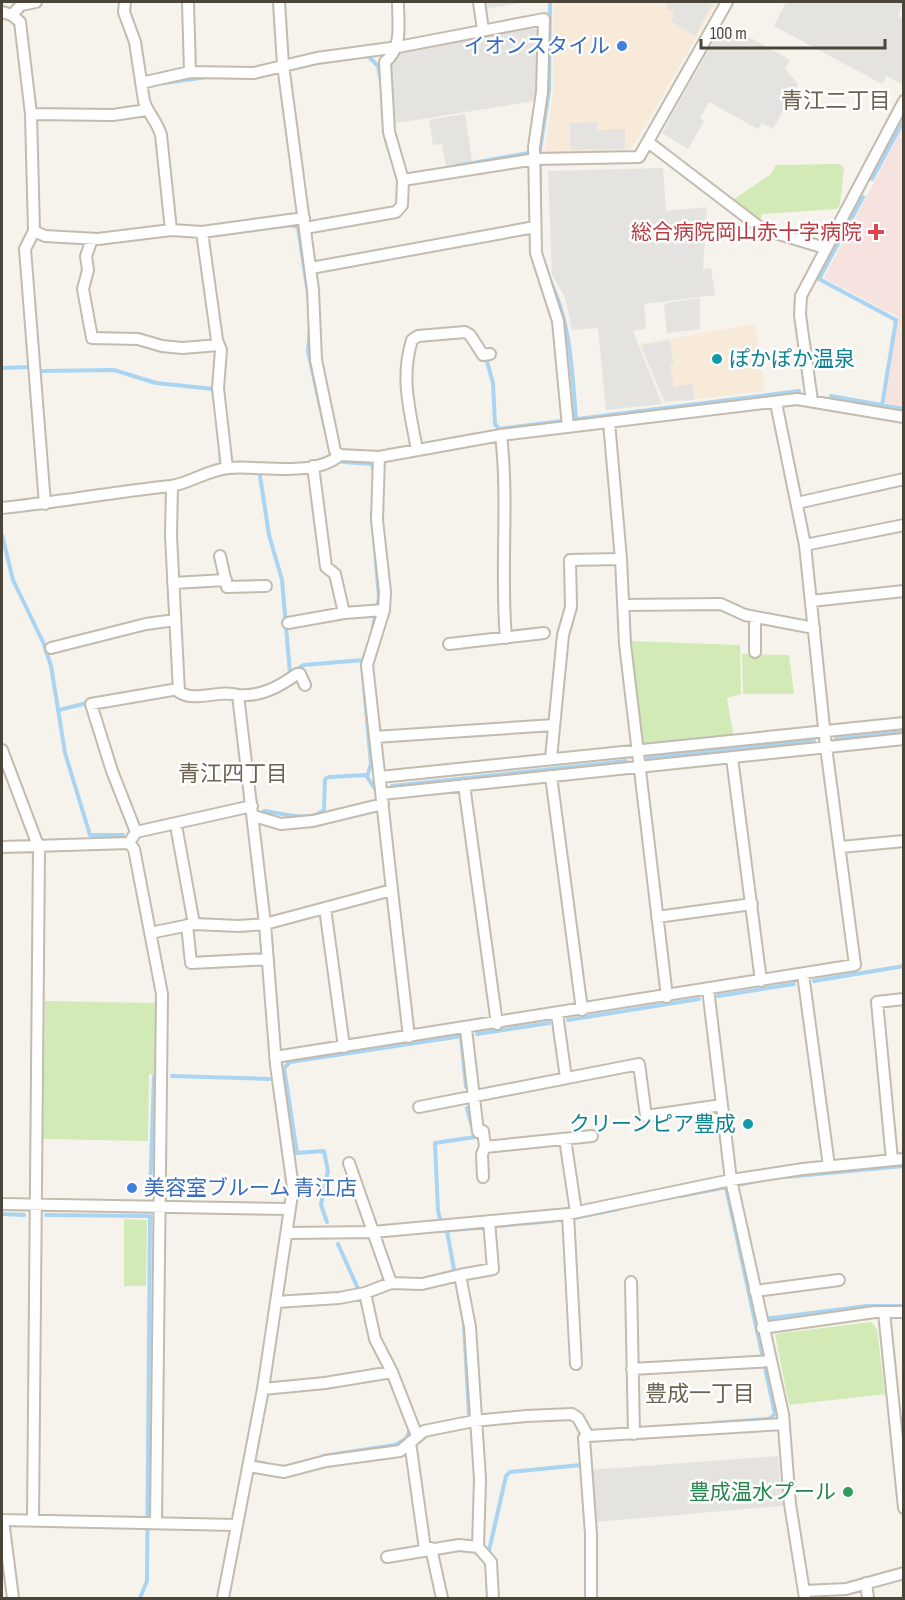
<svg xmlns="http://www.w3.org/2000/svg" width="905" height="1600" viewBox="0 0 905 1600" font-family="'Sofia Sans Condensed','Noto Sans JP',sans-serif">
	<rect width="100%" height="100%" fill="#f6f3ec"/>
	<path fill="#f7ead8" d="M553,2H717L633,146L626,152L549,154L545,151L553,91Z
		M755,324L765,391L664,403L639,344Z"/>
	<path fill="#f6e3e0" d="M903,127V406L885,403L898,317L824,278Z"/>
	<path fill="#d2eab5" d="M839,164L844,168L840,204L837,209L762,214L760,219L733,200L771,174L776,165Z
		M629,641L740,645L741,694L727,698L734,738L644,746L639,741Z
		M742,654L789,655L794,694H743Z
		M45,1001L156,1003L155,1074H149L148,1141L43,1139Z
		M124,1219L147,1220L146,1286H124Z
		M871,1322L877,1329L885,1394L789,1405L775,1334Z"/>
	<path fill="#e5e3e0" d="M484,2H529L485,9Z
		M667,2H713L695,36L671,21L675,11L667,10Z
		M786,2H903L898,16L904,19V78L901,84L887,76L882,84L774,26Z
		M730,26L790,60L785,69L798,84L773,129L762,123L758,129L709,102L700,118L704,121L688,149L662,133L720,30L726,33Z
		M534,28L538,32L535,101L391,124L392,85L389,66L400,51Z
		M465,114L472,161L446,166L442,144L433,145L429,120Z
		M597,122V130L625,129V149L570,150V123Z
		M663,168L666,211L707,207L703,269L711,268L715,295L644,304L646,329L633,331L662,404L606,410L598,328L572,330L565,297L552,275L548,171Z
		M700,298V329L667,333L664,307L666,303Z
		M669,340L674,364L670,365L674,387L692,384L695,400L665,401L641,345Z
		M778,1456L783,1506L595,1522L590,1470Z"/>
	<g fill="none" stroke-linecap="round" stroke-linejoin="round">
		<path stroke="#a9d4f2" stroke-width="4" d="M367,55L378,66L381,81
			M164,83L207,77
			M385,136L393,163
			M456,166L534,152
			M872,179L904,120
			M863,197L819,279L896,320L882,406
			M540,225V150L549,90L550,2
			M221,234L291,225L298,227L309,300
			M549,279C571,321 572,372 576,418
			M310,326L308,351L324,424
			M486,358L493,383L495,424L499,429L799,391
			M2,368L30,367
			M40,371L114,370L156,383L213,389L214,393
			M831,396L904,409
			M220,448L221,465
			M343,462L372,464L374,472
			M260,476L269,535L282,580L290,673
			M372,512L379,598L373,627
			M2,535L13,580L43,642L51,666L65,753L90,835H123
			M366,651L362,663L371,764L367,777
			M293,671L304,665L363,660
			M59,710L91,702
			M836,739L904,732
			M648,758L814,741
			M392,786L626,761
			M264,811C282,813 309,823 324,810L325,779L329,777L366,775L375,789
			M814,981L904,966
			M718,996L794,984
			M568,1020L699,999
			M477,1034L549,1023
			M461,1036L466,1087
			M172,1076L269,1079
			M785,1177L904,1166
			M150,1194L154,1076
			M681,1196L757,1181
			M2,1214L24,1215
			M46,1215L150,1216L147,1581L140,1598
			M570,1219L618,1209
			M327,1222L321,1205L328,1171L324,1151L297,1153L284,1068L290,1062L462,1036
			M441,1222L438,1211L435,1143L475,1137L467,1108
			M443,1231L553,1221
			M447,1231L464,1324L469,1415L473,1417
			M338,1244L359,1291
			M764,1319L867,1306H904
			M714,1423L769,1419L775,1414L726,1187
			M323,1456L395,1445L406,1439L410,1430
			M255,1462L264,1463
			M488,1555L506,1476L510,1472L581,1465"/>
		<defs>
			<path id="street" d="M125,2L124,12L135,42L144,101C148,114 157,121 161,135L171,230
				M188,2L190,72
				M279,2L283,65L313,290L316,360L335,451L340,455
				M398,2C398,23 403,48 385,62L389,132L403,180
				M479,2L483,30
				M2,12L12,15L20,22L31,114L34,231L25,249L45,504
				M12,15L21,5L36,2
				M141,83L190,72L254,73L317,58L398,47L544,19L542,92L534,147L536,253L558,321L568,427
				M31,114L113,115L147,110
				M648,142L762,229L825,248
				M305,228L396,212L402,205L403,180L536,159L639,157L727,2
				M34,231L45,236L98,239L171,230L202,232L304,218
				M202,232L217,340L221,350L218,388L227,468
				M92,239L86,256L88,270L83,289L92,338L138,339L162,346L182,348L219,345
				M311,268L535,227
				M812,401L800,315L801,296L904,101
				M609,422L621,559L625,644L667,997
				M501,435C509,502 500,570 506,638
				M417,450C410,411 400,378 412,340L418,336L465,332L470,335L483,355L490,354
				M313,466L326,567L335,574L344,613
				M172,486L171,536L179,692C196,703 218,689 238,695L265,924L276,1065L293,1188L263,1389L223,1598
				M797,503L904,479
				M2,508C58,502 114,492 171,486C190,483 208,470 228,468C261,465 314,478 340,455L379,457L501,435L797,399L904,417
				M805,545L904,525
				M220,556L227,587L266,586
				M173,583L226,580
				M811,601L904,591
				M624,605L721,604L745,615L814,628
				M288,623L344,613L384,610
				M449,644L544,633
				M51,648L146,624L175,620
				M755,652V617
				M238,695C260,697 279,687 297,674H300L305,685
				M375,737L554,725
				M2,750L39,848L33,1520
				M551,758L563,635L571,607L570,560L621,559
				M732,758L761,981
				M551,776L582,1010
				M380,777L904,723
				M464,785L497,1024
				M382,794L904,739
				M254,816L281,824L313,821L383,804
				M177,831L194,924
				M136,832L252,806
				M129,843L136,832L112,771L91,704L178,689
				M2,847L129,843L134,849L162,994L156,1521
				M841,847L904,841
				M392,890L409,1037
				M325,908L344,1047
				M657,917L752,904
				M187,925L191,963L268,959
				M150,933L194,924L239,926L265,924L392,890L367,665L384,610L385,592L377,520L379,457
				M803,974L829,1166
				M708,989L731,1180L783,1414L790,1504L805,1598
				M557,1014L566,1078
				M466,1029L478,1132L483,1131L485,1147L592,1136
				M275,1057L855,965L826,747L805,545L776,403
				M419,1107L639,1064L646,1116L722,1105
				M565,1139L576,1212
				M892,1160L877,1002L904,999
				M349,1163L391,1283
				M483,1177L482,1154L485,1147
				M2,1204L289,1209
				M568,1214L576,1364
				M489,1221L493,1269L460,1275L470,1327L480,1479L478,1547L491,1562L493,1598
				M287,1233L373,1232L568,1214L731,1180L803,1169L904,1159
				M631,1282L634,1434
				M755,1291L839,1280
				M365,1293L375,1339L392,1372L417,1436
				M276,1302L339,1298L365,1293L391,1283L422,1284L460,1275
				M884,1312L904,1508
				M762,1328L875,1312H904
				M632,1369L771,1361
				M263,1389L325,1383L392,1372
				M588,1436L584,1438L591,1534V1598
				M410,1442L425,1549
				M248,1466L284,1472L326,1461L400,1451L424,1431L474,1421L526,1416L572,1414L578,1418L588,1436L784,1424
				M2,1520L236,1525
				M3,1520L13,1598
				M431,1548L442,1598
				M387,1557L459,1545L478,1547
				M866,1583L868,1598
				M804,1591L846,1589L904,1573"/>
		</defs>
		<use href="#street" stroke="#c2bbae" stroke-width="14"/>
		<use href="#street" stroke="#fff" stroke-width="10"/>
	</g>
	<g fill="#3f7fe0" stroke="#fff" stroke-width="2">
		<circle cx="622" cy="46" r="6"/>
		<circle cx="132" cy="1188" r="6"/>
	</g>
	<path fill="#e0444e" stroke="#fff" stroke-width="2" d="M873 223h6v6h6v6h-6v6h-6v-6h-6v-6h6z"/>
	<g fill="#0f9aa8" stroke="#fff" stroke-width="2">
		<circle cx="717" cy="359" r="6"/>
		<circle cx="748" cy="1124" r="6"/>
	</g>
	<circle fill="#2e9e5b" stroke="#fff" stroke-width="2" cx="848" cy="1492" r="6"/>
	<g text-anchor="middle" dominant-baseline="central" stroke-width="5" stroke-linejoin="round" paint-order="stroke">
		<g font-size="21" fill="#366cbe" stroke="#fff" text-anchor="end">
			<text x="610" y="46">イオンスタイル</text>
			<text x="144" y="1188" text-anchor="start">美容室ブルーム 青江店</text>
		</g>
		<g font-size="21" fill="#be3a42" stroke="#fff" text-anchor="end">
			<text x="862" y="232">総合病院岡山赤十字病院</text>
		</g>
		<g font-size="21" fill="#0d838f" stroke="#fff" text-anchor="start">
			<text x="729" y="359">ぽかぽか温泉</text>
			<text x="736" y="1124" text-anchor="end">クリーンピア豊成</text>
		</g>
		<g font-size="21" fill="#27864d" stroke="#fff" text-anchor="end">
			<text x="836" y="1492">豊成温水プール</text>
		</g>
		<g font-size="22" fill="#6e6250" stroke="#fff">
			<text x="836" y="101">青江二丁目</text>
			<text x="233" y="774">青江四丁目</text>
			<text x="700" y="1394">豊成一丁目</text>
		</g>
	</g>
	<rect width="905" height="1600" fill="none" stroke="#4b4439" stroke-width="6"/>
	<path d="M701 39v9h184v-9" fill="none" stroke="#4b4439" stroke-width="3"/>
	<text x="710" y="39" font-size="18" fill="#4b4439" stroke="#ffffff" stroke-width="4.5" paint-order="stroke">100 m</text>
</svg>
